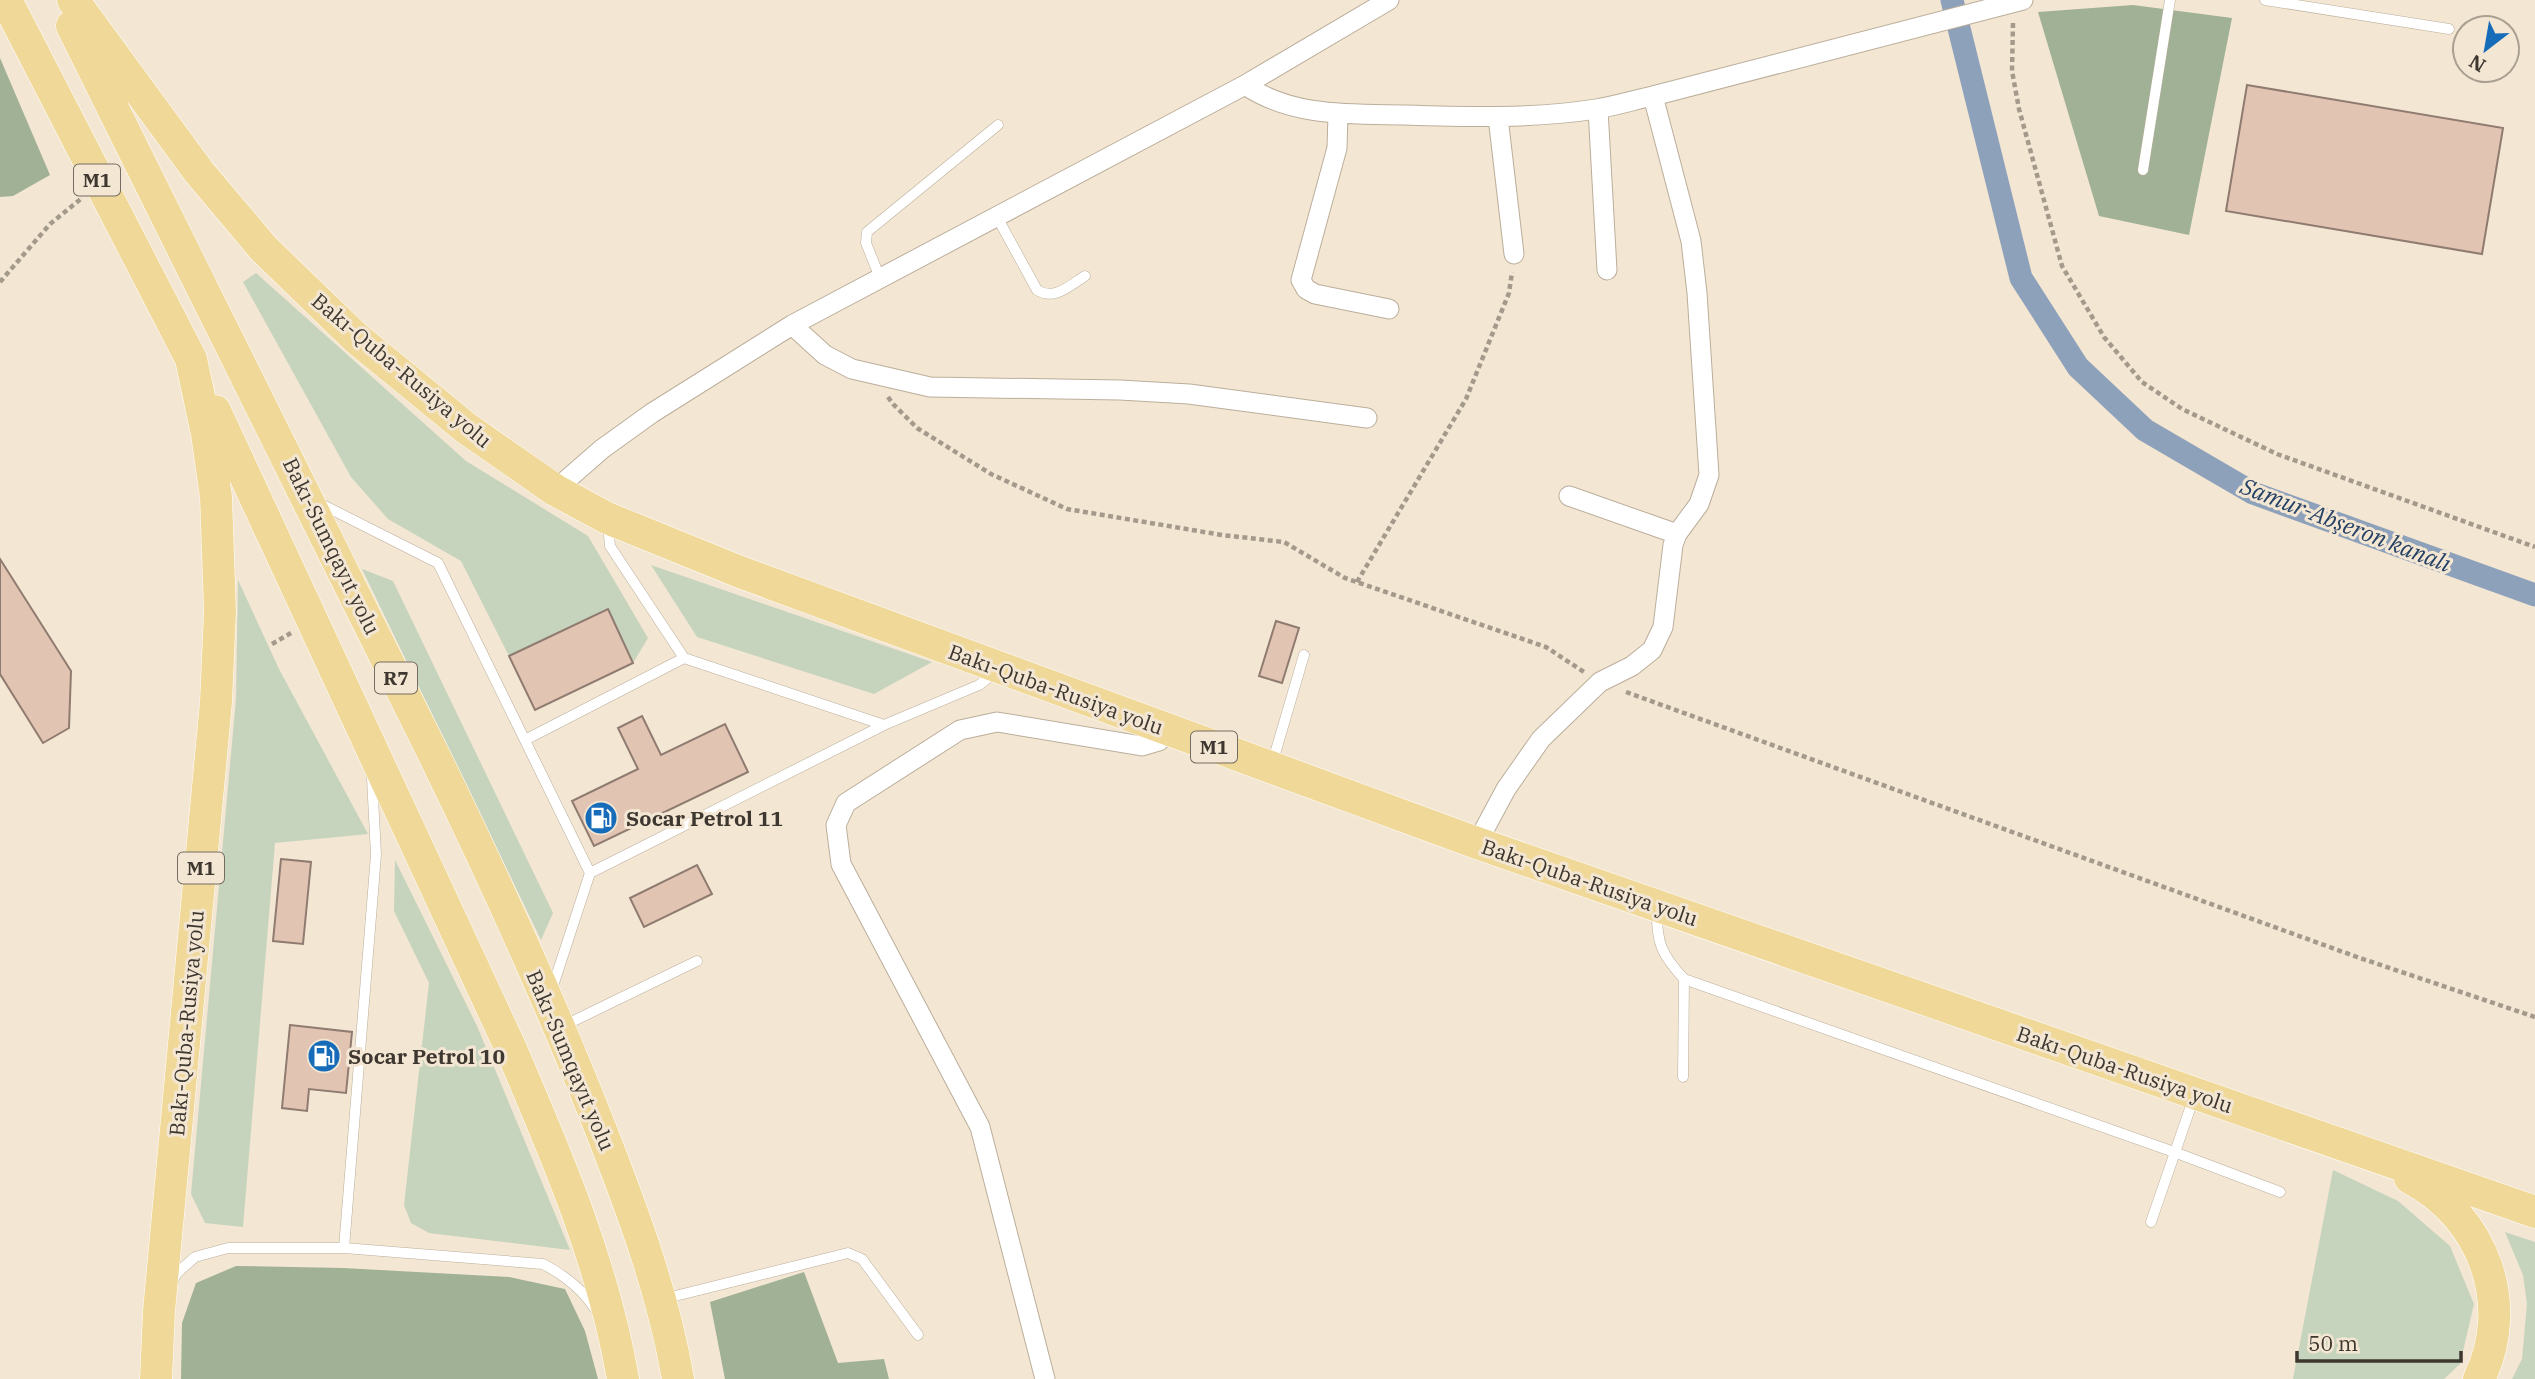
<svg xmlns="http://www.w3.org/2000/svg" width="2535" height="1379" viewBox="0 0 2535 1379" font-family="'IBM Plex Serif',serif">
	<rect width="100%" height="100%" fill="#f3e6d3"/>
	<path fill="#c6d4bd" d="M256,273L466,461L588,536L648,638L633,663L607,609L509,656L461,561L388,519L351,477L243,282Z
		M651,565L932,662L874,694L697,637Z
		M362,569L393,581L553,913L541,940Z
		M238,580L279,669L368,834L275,843L243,1227L205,1223L191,1194L236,699Z
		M395,860L477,1026L570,1250L429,1233L411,1223L404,1205L429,983L394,911Z
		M2333,1170L2398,1201L2450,1246L2474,1304L2460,1364L2444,1379H2293Z
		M2505,1232L2535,1242V1379H2512L2522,1359L2527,1304L2523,1275Z"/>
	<path fill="#a1b196" d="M2133,5L2232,18L2189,235L2099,216L2038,12Z
		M0,58L50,175L13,196L0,197Z
		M236,1266L343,1268L509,1277L565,1289L585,1331L598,1379H181L182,1323L196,1283Z
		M804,1272L838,1363L884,1359L889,1379H725L710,1302Z"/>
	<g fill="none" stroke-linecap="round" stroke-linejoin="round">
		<path stroke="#8ea1ba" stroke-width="23" d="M1952,0L2021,278L2078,367L2145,430L2253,493L2535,595"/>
	</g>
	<path fill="#e2c4b3" stroke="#8f7b70" stroke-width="2" d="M2247,85L2503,128L2482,254L2226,211Z
		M0,559L71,671L69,728L43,743L0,674Z
		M608,609L633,663L535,710L509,656Z
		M1276,621L1299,628L1282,683L1259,676Z
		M642,716L661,755L725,724L748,772L594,846L572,801L638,769L618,728Z
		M281,859L311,862L303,944L273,941Z
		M697,865L712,894L644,927L630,898Z
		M290,1025L352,1032L346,1093L309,1089L307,1111L282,1108Z"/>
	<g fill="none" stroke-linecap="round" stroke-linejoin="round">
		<defs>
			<path id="service" d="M2265,0L2449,29
				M2143,170L2170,0
				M997,217L1037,290C1054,301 1069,286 1085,276
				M880,278L866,243L867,232L998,125
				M321,504L438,563L590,873L551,992
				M608,524L610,546L684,658L884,725
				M525,740L684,658
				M1272,764L1304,655
				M590,873L884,725L979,685L997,671
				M1657,909C1656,943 1662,955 1684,979L2174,1152L2280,1192
				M563,1026L697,961
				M1683,1077L1684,979
				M2151,1222L2194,1097
				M344,1248L376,855L372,778
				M172,1282L177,1273L195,1257L228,1248H344L543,1264C564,1275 582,1288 595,1309
				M663,1299L848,1253L862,1259L918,1335"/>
			<path id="minor" d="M1245,85C1292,117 1349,114 1404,115C1468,117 1532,119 1596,109C1615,106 1634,100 1653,96L2023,0
				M1598,109L1607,270
				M1338,114L1337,148L1301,280L1306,289L1315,294L1389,309
				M1498,117L1514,254
				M792,325L825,355L852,369L930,387L1120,390L1189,394L1367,418
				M555,490L602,449L652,413L792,325L1245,85L1389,0
				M1569,496L1677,534
				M1477,843L1506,789L1541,739L1600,682L1632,666L1652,650L1663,627L1673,545L1677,534L1699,504L1709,475L1697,293L1691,241L1653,96
				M1045,1379L980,1127L841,864L836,825L846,803L960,730L997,722L1142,746L1159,741L1168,731"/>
			<path id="trunk" d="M6,0L191,359L207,434L216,497L220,611L216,702L159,1311L156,1379
				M73,0L199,172L264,249L356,338L466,428L555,490L607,518L740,572L1477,843L2535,1212
				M72,26C194,268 315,511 434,755C494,878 551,1002 601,1130C633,1212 663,1292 678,1379
				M215,411L511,1049C557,1156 603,1263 623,1379
				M2410,1178C2483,1216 2516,1304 2479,1379"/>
		</defs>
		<use href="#service" stroke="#bbae9b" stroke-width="11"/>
		<use href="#minor" stroke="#bbae9b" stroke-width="21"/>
		<use href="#trunk" stroke="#fff" stroke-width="33"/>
		<path stroke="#a49a8c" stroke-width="4.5" stroke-dasharray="5 3.5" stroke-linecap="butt" d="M2013,23L2012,71L2019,109L2062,266L2104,337L2142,382L2182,409L2277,454L2535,547
			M0,282L50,224L82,198
			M888,397L893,404L917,428L991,474L1067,509L1222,535L1284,542L1345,578L1546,647L1584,672
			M1357,582L1466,399L1509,293L1512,272
			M272,644L291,633
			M1626,692L2357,957L2535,1017"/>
		<use href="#service" stroke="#fff" stroke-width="10"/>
		<use href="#minor" stroke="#fff" stroke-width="19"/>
		<use href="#trunk" stroke="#f0d898" stroke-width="32"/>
	</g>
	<defs>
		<symbol id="fuel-disc" viewBox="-11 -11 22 22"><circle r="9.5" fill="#176cba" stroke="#f3e6d3"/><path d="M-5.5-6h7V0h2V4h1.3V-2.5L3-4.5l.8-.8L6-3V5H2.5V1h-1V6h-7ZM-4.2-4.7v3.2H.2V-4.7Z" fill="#fff"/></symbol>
	</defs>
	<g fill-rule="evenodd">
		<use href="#fuel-disc" x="582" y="799" width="38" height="38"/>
		<use href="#fuel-disc" x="305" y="1037" width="38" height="38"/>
	</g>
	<g text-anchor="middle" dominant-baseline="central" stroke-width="6" stroke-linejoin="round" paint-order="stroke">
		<g fill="#f3e6d3" stroke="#746c61" stroke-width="2">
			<rect x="74" y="164.5" width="46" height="31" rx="5"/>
			<rect x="375" y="662.5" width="42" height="31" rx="5"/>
			<rect x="1191" y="731.5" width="46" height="31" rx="5"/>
			<rect x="178" y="852.5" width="46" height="31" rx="5"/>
		</g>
		<g font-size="19" font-weight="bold" fill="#3d3730">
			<text x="97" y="180">M1</text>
			<text x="396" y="678">R7</text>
			<text x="1214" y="747">M1</text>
			<text x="201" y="868">M1</text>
		</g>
		<g font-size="21" fill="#3d3730" stroke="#f3e6d3">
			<text transform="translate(402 370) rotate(40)">Bakı-Quba-Rusiya yolu</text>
			<text transform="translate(332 546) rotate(64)">Bakı-Sumqayıt yolu</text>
			<text transform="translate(1056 689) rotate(20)">Bakı-Quba-Rusiya yolu</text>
			<text transform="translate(1590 882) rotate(19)">Bakı-Quba-Rusiya yolu</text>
			<text transform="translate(186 1023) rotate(-85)">Bakı-Quba-Rusiya yolu</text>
			<text transform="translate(571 1060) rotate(67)">Bakı-Sumqayıt yolu</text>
			<text transform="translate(2125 1069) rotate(19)">Bakı-Quba-Rusiya yolu</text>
		</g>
		<g font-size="21" font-weight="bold" fill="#3d3730" stroke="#f3e6d3" text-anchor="start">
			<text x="626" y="818">Socar Petrol 11</text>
			<text x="348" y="1056">Socar Petrol 10</text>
		</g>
		<g font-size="23" font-style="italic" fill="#244165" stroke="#f3e6d3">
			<text transform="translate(2346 524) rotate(21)">Samur-Abşeron kanalı</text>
		</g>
	</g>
	<g transform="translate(2486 49) rotate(211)"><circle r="33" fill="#f3e6d3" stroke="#aaa092" stroke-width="2"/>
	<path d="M0-5L12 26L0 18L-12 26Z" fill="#176cba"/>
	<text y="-10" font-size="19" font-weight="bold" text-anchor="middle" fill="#3d3730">N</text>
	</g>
	<path d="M2297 1351v10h164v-10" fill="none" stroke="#3d3730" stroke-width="3.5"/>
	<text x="2308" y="1351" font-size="21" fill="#3d3730" stroke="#f3e6d3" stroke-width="5" paint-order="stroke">50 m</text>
</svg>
